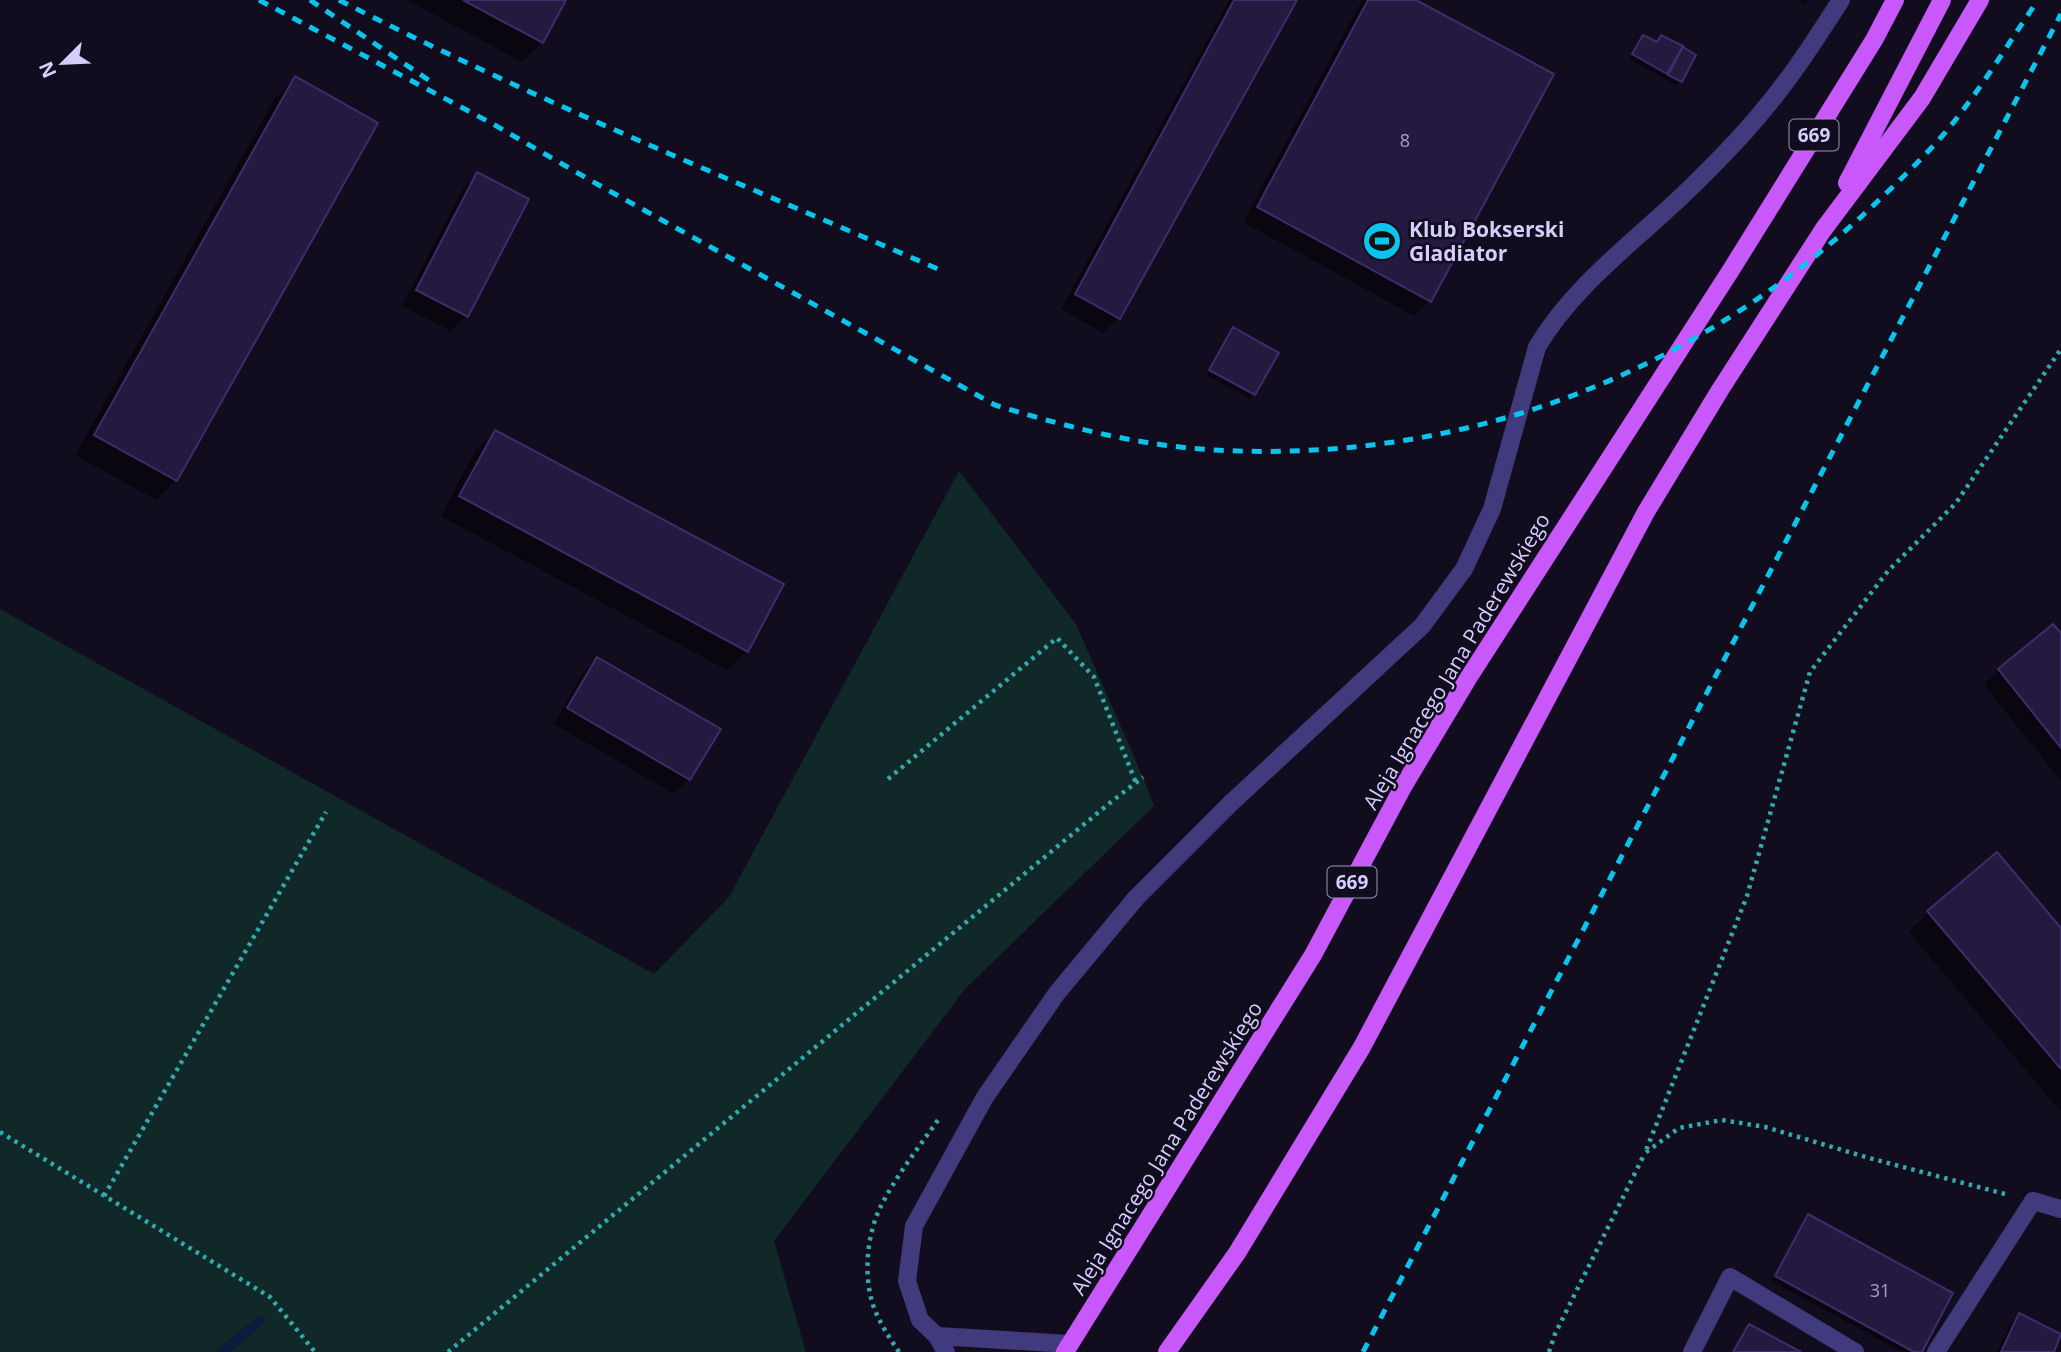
<svg xmlns="http://www.w3.org/2000/svg" width="2061" height="1352" viewBox="0 0 2061 1352" font-family="'Open Sans',sans-serif">
	<rect width="100%" height="100%" fill="#110d1f"/>
	<path fill="#102828" d="M959,471L1076,624L1143,777L1154,806L965,989L774,1241L806,1352H0V609L654,974L729,897Z"/>
	<path fill="#0007" d="M407,0H564L542,42L522,62Z
		M1229,0H1295L1119,318L1103,333L1061,309Z
		M1362,0H1413L1430,301L1414,316L1243,222Z
		M1796,0H1810L1805,5Z
		M1644,37L1654,51L1662,37L1694,56L1680,81L1676,85L1629,59Z
		M295,79L376,124L176,480L156,500L75,455L275,98Z
		M478,174L527,199L466,316L451,331L402,306L463,189Z
		M1234,329L1254,394L1249,398L1206,375L1229,334Z
		M495,432L747,651L727,670L441,516L475,451Z
		M2053,626L2061,636V781L1984,685L1999,670Z
		M597,659L689,779L674,794L554,724L582,674Z
		M1928,912L2061,930V1112L1909,932Z
		M1808,1216L1920,1352H1902L1771,1281L1804,1221Z
		M2019,1316L2052,1352H1997L2009,1326Z"/>
	<g fill="none" stroke-linecap="round" stroke-linejoin="round">
		<path stroke="#0d1b3e" stroke-width="10" d="M222,1352L260,1321"/>
	</g>
	<path fill="#241a3f" stroke="#3d2d6a" stroke-width="2" d="M463,0H566L543,43Z
		M1234,0H1297L1120,319L1075,294Z
		M1368,0H1416L1554,74L1431,302L1257,207Z
		M1643,35L1657,42L1661,35L1683,46L1667,74L1632,54Z
		M1683,47L1696,55L1682,82L1668,75Z
		M295,76L378,123L177,481L94,435Z
		M477,172L529,199L468,317L416,290Z
		M1233,327L1279,353L1255,395L1209,370Z
		M495,430L784,584L748,652L459,496Z
		M2053,624L2061,633V748L1998,669Z
		M597,657L721,729L690,780L567,708Z
		M1997,852L2061,928V1069L1927,911Z
		M1808,1214L1953,1293L1922,1352H1914L1775,1276Z
		M2019,1313L2061,1334L2054,1352H2001Z
		M1749,1324L1801,1352H1733Z"/>
	<g fill="none" stroke-linecap="round" stroke-linejoin="round">
		<path stroke="#32aaac" stroke-width="4.5" stroke-dasharray="3.5 5" stroke-linecap="butt" d="M888,779L1057,638L1094,677L1136,783
			M0,1132L270,1297L315,1352
			M2005,1194L1869,1158L1765,1127L1722,1120L1679,1128L1645,1153L1747,896L1810,672L1888,571L1956,503L2061,349
			M104,1196L326,812
			M448,1352L1111,802L1143,777
			M899,1352C889,1337 879,1322 873,1305C863,1274 867,1232 882,1204C898,1173 920,1146 940,1117
			M1549,1352L1555,1334L1645,1153"/>
		<path stroke="#413a7c" stroke-width="18" d="M937,1336L1070,1344
			M946,1352L937,1336L920,1320L907,1281L914,1226L985,1097L1057,993L1136,898L1231,803L1422,626L1464,569L1492,509L1537,347C1573,286 1634,242 1684,194C1711,168 1737,142 1761,113C1791,78 1816,39 1841,0
			M1692,1352L1730,1277L1855,1352
			M1936,1352L2033,1201L2061,1209"/>
		<path stroke="#c858f9" stroke-width="18" d="M1847,183L1942,0
			M1065,1352L1313,955L1404,785L1467,680L1731,270L1874,40L1895,0
			M1167,1352L1237,1253L1362,1047L1646,512L1720,390L1823,230L1922,98L1980,0"/>
		<path stroke="#09c5ed" stroke-width="5" stroke-dasharray="10 9" stroke-linecap="butt" d="M259,0L493,124L588,179L995,405C1067,427 1140,446 1215,450C1466,464 1699,373 1879,200C1901,179 1923,158 1943,135C1979,93 2007,45 2038,0
			M310,0L430,81
			M339,0C536,101 742,184 945,272
			M1363,1352L2061,14"/>
	</g>
	<defs>
		<symbol id="stadium-disc" viewBox="-11 -11 22 22"><circle r="9.5" fill="#09c5ed" stroke="#110d1f"/><path d="M0-5a6.5 5 0 1 0 0 10a6.5 5 0 1 0 0-10ZM-3.5-1.8h7v3.6h-7Z" fill="#111"/></symbol>
	</defs>
	<g fill-rule="evenodd">
		<use href="#stadium-disc" x="1360" y="219" width="44" height="44"/>
	</g>
	<g text-anchor="middle" dominant-baseline="central" stroke-width="5" stroke-linejoin="round" paint-order="stroke">
		<g font-size="18" fill="#aaa0ce">
			<text x="1405" y="140">8</text>
			<text x="1880" y="1290">31</text>
		</g>
		<g fill="#110d1f" stroke="#9b93ba" stroke-width="2">
			<rect x="1789.5" y="119.5" width="49" height="31" rx="5"/>
			<rect x="1327.5" y="866.5" width="49" height="31" rx="5"/>
		</g>
		<g font-size="19" font-weight="bold" fill="#d6cdfd">
			<text x="1814" y="135">669</text>
			<text x="1352" y="882">669</text>
		</g>
		<g font-size="21" font-weight="bold" fill="#d6cdfd" stroke="#110d1f" text-anchor="start">
			<text x="1409" y="229">Klub Bokserski<tspan x="1409" dy="24">Gladiator</tspan></text>
		</g>
		<g font-size="21" fill="#d6cdfd" stroke="#110d1f">
			<text transform="translate(1456 661) rotate(-59)">Aleja Ignacego Jana Paderewskiego</text>
			<text transform="translate(1166 1148) rotate(-58)">Aleja Ignacego Jana Paderewskiego</text>
		</g>
	</g>
	<g transform="translate(63 63) rotate(246)" stroke="#110d1f" stroke-width="5" paint-order="stroke">
	<path d="M0-5L12 26L0 18L-12 26Z" fill="#d6cdfd"/>
	<text y="-10" font-size="19" font-weight="bold" text-anchor="middle" fill="#d6cdfd">N</text>
	</g>
</svg>
